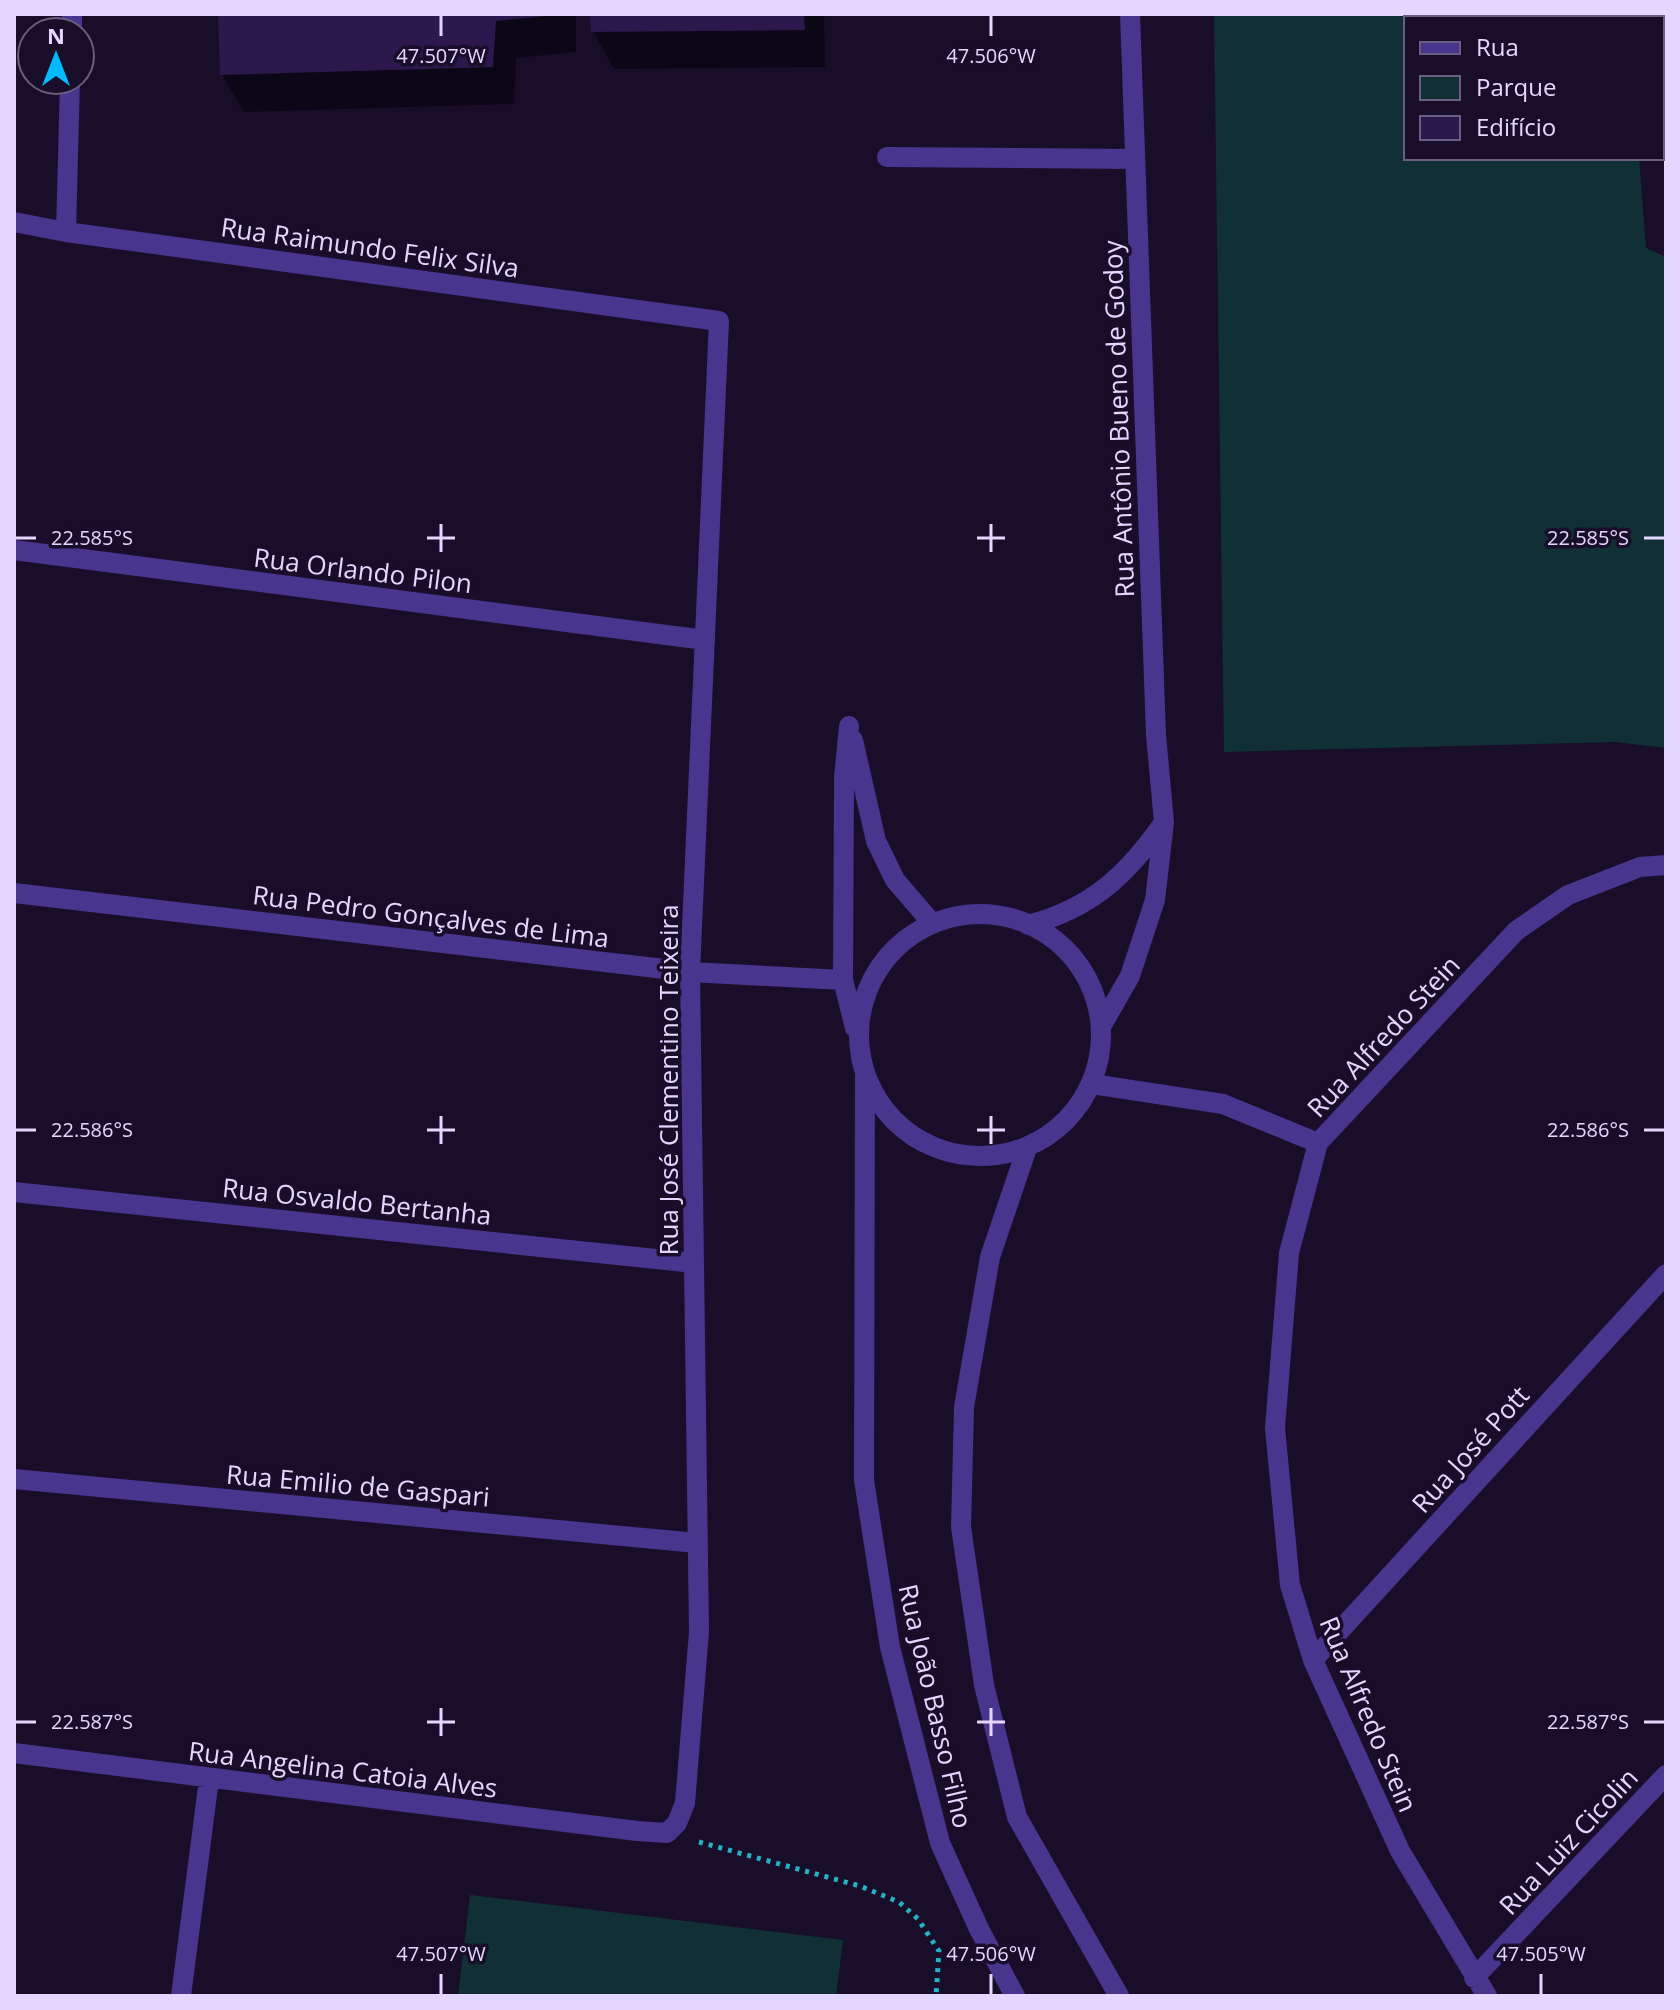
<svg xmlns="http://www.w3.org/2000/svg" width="1680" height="2010" viewBox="0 0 1680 2010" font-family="'Open Sans',sans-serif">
	<rect width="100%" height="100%" fill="#180e2a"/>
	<path fill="#103035" d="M1214,14H1653L1643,18H1406V158H1639L1646,248L1666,257V748L1615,742L1224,752Z
		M470,1895L843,1940L836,1996H458Z"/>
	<path fill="#0007" d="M220,14H576V52L516,58L514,104L244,112L222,75Z
		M592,14H824L825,67L614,69L593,31Z"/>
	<path fill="#2c184d" d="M218,14H546V16L496,21L493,67L220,75Z
		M590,14H804L805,30L591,32Z"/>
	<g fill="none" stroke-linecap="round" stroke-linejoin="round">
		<path stroke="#24b3c6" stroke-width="5" stroke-dasharray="4 6" stroke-linecap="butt" d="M699,1842L860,1886L899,1902L918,1919L939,1951L936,1996"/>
		<path stroke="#48358d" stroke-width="20" d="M72,32V14
			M887,157L1134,159
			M14,222L66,232L719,321L690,972L699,1632L685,1803L677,1823L667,1833L637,1831L14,1753
			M66,232L70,80
			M14,550L705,640
			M849,726L844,778L843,980L855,1028
			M853,740L876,841L895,880L932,923
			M14,893L690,972L843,980
			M859 1035a121 121 0 1 1 242 0a121 121 0 1 1-242 0Z
			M1028,925C1090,909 1126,876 1162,825
			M1102,1025L1130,976L1155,900L1164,822L1156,735L1130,14
			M865,1076L864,1480L890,1647L940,1843L979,1929L1015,1996
			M1092,1084L1223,1104L1318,1143
			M1027,1148L990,1257L964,1407L961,1527L984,1685L1017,1817L1119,1996
			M14,1192L694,1263
			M14,1479L697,1543
			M1313,1660L1666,1274
			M1474,1978L1666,1775
			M181,1996L209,1779
			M1487,1996L1400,1851L1313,1660L1290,1585L1275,1428L1289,1253L1318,1143L1516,931L1568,895L1640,867L1666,865"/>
	</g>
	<path fill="none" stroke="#e3d7ff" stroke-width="3" d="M441,16V36M991,16V36M441,524V552M991,524V552M16,538H36M427,538H455M977,538H1005M1644,538H1664M441,1116V1144M991,1116V1144M16,1130H36M427,1130H455M977,1130H1005M1644,1130H1664M441,1708V1736M991,1708V1736M16,1722H36M427,1722H455M977,1722H1005M1644,1722H1664M441,1974V1994M991,1974V1994M1541,1974V1994"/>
	<g text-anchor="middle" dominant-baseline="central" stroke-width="7" stroke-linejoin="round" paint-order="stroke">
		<g font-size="26" fill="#e3d7ff" stroke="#180e2a">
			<text transform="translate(370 247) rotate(8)">Rua Raimundo Felix Silva</text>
			<text transform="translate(1118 419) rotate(-92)">Rua Antônio Bueno de Godoy</text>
			<text transform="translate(363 570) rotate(7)">Rua Orlando Pilon</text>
			<text transform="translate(431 916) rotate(7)">Rua Pedro Gonçalves de Lima</text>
			<text transform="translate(1383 1036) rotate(-47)">Rua Alfredo Stein</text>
			<text transform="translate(668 1080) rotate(-90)">Rua José Clementino Teixeira</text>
			<text transform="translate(357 1201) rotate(6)">Rua Osvaldo Bertanha</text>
			<text transform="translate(1470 1449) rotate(-48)">Rua José Pott</text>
			<text transform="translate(358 1485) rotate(5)">Rua Emilio de Gaspari</text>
			<text transform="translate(936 1706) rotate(77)">Rua João Basso Filho</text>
			<text transform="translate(1369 1714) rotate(67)">Rua Alfredo Stein</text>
			<text transform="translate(343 1769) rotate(7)">Rua Angelina Catoia Alves</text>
			<text transform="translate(1568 1841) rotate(-47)">Rua Luiz Cicolin</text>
		</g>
	</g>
	<g font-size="20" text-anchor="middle" fill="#e3d7ff" stroke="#180e2a" stroke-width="7" stroke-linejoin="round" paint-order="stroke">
		<text x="441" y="63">47.507°W</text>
		<text x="991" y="63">47.506°W</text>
		<text x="92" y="545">22.585°S</text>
		<text x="1588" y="545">22.585°S</text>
		<text x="92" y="1137">22.586°S</text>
		<text x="1588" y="1137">22.586°S</text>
		<text x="92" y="1729">22.587°S</text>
		<text x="1588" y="1729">22.587°S</text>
		<text x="441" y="1961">47.507°W</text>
		<text x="991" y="1961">47.506°W</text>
		<text x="1541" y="1961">47.505°W</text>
	</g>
	<rect width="1680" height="2010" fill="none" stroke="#e3d7ff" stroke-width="32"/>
	<rect x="1404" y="16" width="260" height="144" fill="#180e2a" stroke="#695e7f" stroke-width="2"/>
	<rect x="1420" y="42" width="40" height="12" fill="#48358d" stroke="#695e7f" stroke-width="2"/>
	<text x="1476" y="56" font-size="24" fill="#e3d7ff">Rua</text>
	<rect x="1420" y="76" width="40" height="24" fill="#103035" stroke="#695e7f" stroke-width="2"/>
	<text x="1476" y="96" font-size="24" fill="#e3d7ff">Parque</text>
	<rect x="1420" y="116" width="40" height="24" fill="#2c184d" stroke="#695e7f" stroke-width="2"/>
	<text x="1476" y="136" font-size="24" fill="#e3d7ff">Edifício</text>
	<g transform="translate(56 56)"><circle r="38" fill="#180e2a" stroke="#695e7f" stroke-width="2"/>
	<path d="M0-6L14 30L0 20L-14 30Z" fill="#03baff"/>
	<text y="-12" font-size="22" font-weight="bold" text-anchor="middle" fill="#e3d7ff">N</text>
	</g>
</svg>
